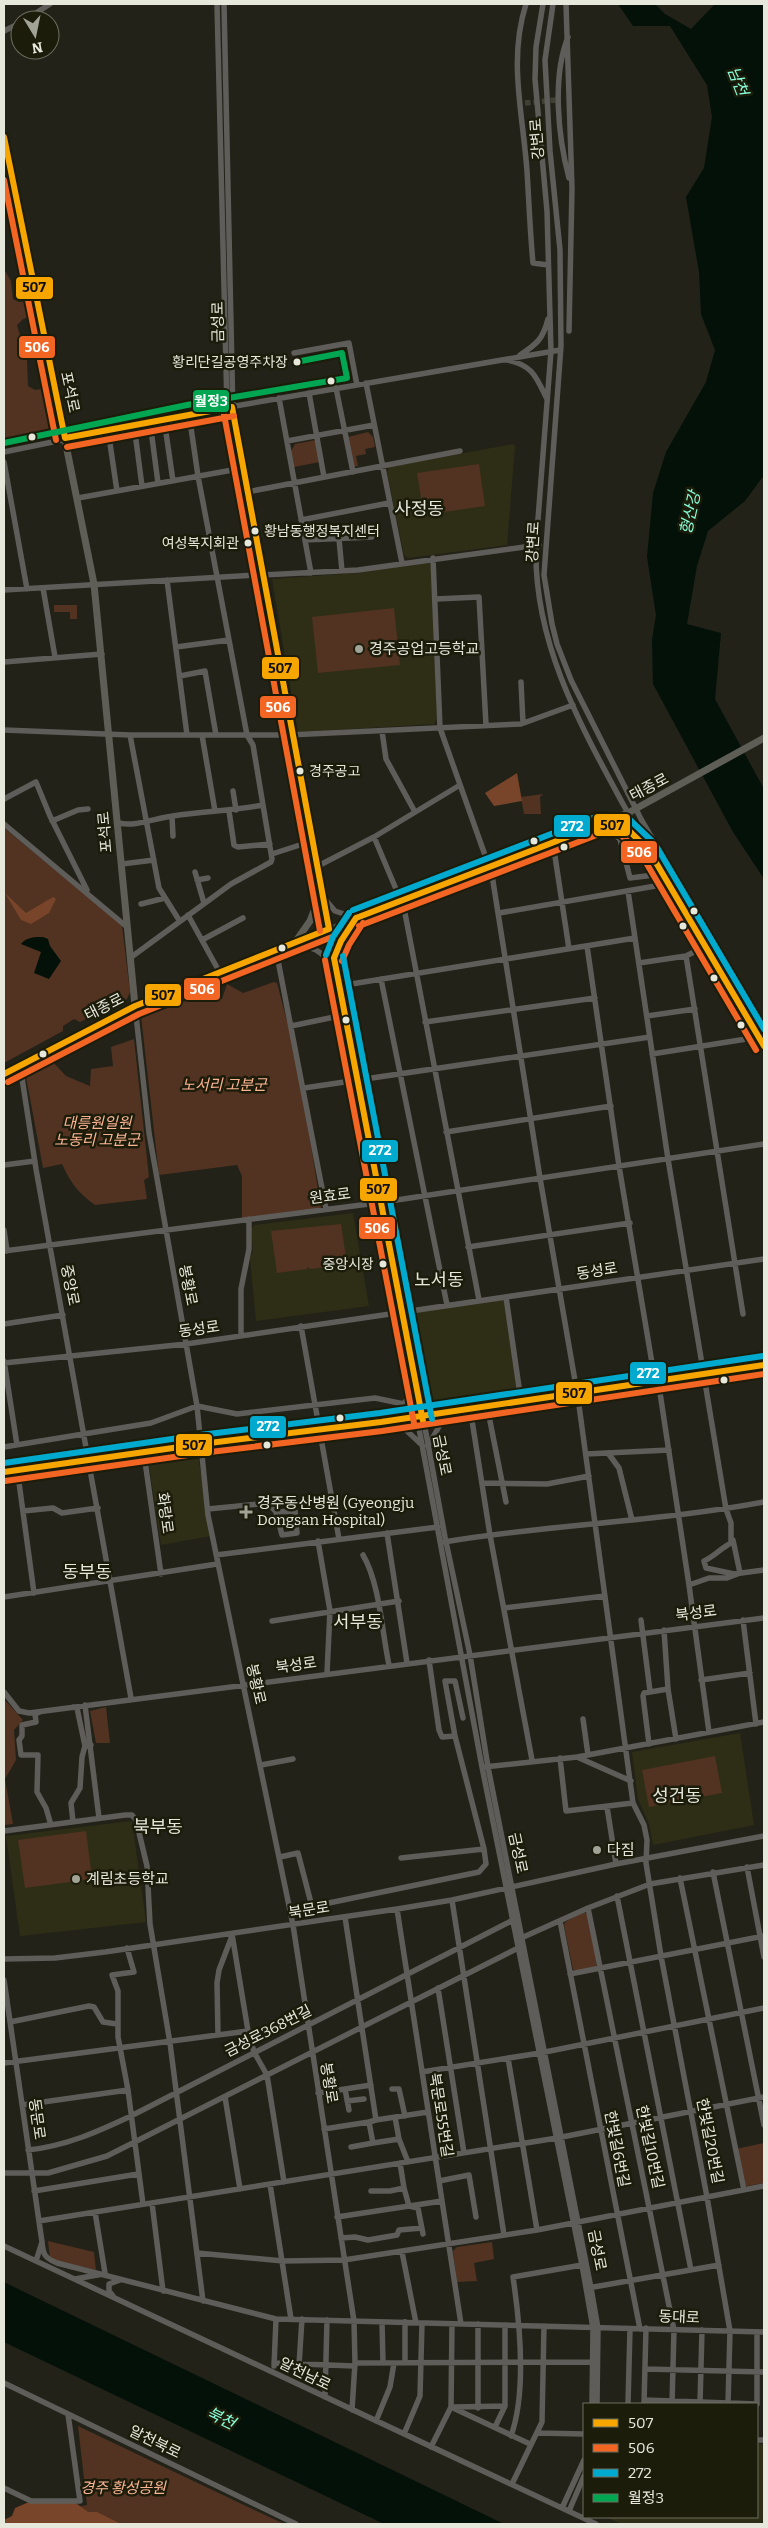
<svg xmlns="http://www.w3.org/2000/svg" width="768" height="2528" viewBox="0 0 768 2528" font-family="Bitter,'Noto Sans KR',serif">
	<rect width="100%" height="100%" fill="#222218"/>
	<path fill="#2e2e17" d="M513,444L515,446L507,545L408,558L404,555L387,472L390,467Z
		M429,562L431,566L437,718L434,724L298,732L272,579L357,573Z
		M353,1213L369,1306L256,1321L250,1258L253,1250L251,1229L255,1225Z
		M506,1297L521,1401L450,1412L417,1391L404,1313Z
		M198,1456L211,1536L161,1545L149,1465L152,1462Z
		M740,1733L754,1825L653,1845L649,1824L638,1799L632,1752Z
		M132,1821L146,1922L20,1936L6,1836Z
		M757,2444H764V2516L761,2524H621L606,2517H757Z"/>
	<path fill="#523221" d="M4,269L11,281L13,299L19,302L31,301L32,316L23,319L17,325L27,360L28,386L35,390L49,388L57,433L4,445Z
		M368,432L373,437L375,447L365,449L366,454L356,456L358,466L353,467L348,437Z
		M316,440L320,462L294,467L291,451L295,444Z
		M479,464L485,506L424,515L417,473Z
		M54,605H77V619H70V612H54Z
		M394,608L400,665L318,673L312,617Z
		M543,794L540,797L541,814H524L521,797Z
		M4,828L122,925L130,992L127,999L80,1022L74,1019L63,1026V1031L4,1063Z
		M274,982L277,983L297,1059L321,1208L242,1219V1176L237,1165L159,1175L141,1016L193,993L197,998L209,1002L212,997L222,999L227,984L243,993Z
		M134,1039L149,1177L144,1180L147,1199L95,1205C79,1194 70,1182 62,1164L43,1168L26,1077L52,1061L66,1076L90,1086L91,1069L113,1066L111,1047Z
		M341,1224L347,1264L311,1269L307,1267V1269L277,1273L271,1231Z
		M4,1699L23,1720L14,1730L16,1760L5,1779L13,1824L4,1825Z
		M106,1707L110,1743H96L90,1711Z
		M715,1756L722,1793L649,1807L642,1770Z
		M86,1831L92,1879L25,1888L18,1840Z
		M583,1912L588,1914L597,1964L596,1967L576,1971L573,1969L564,1926L565,1922Z
		M764,2143V2183L747,2186L743,2184L736,2149Z
		M48,2241L94,2252L96,2270L50,2259Z
		M492,2242L494,2259L474,2263L477,2281L457,2282L453,2251L457,2247Z
		M78,2426L284,2524H4V2521L87,2505Z"/>
	<path fill="#78452a" d="M517,773L522,801L494,806L485,793Z
		M5,893L26,913L53,897L56,899L49,913L31,924L21,920Z
		M29,2502L76,2503L88,2512H97L121,2524H4V2520L12,2516L15,2508Z"/>
	<path fill="#031109" d="M618,4H655L665,14L691,29L715,4H764V475L745,501L708,531L697,566L687,624L721,633L715,699L764,789V879L733,832L653,684L652,640L656,615L647,557L653,493L666,452L706,382L715,350L701,314L699,272L686,197L704,168L712,117L707,85L670,26H633Z
		M43,937L48,939L50,946L61,961L49,979L34,973L41,952L21,944C26,937 35,937 43,937Z
		M4,2282L16,2288L504,2524H384L4,2342Z"/>
	<g fill="none" stroke-linecap="round" stroke-linejoin="round">
		<path stroke="#404035" stroke-width="5.5" stroke-dasharray="5.5 3" stroke-linecap="butt" d="M525,103L556,100"/>
		<path stroke="#5e5d59" stroke-width="5.5" d="M217,4L227,408L311,851L339,1016L377,1203L482,1767L582,2265L593,2328L592,2404
			M224,4L233,416L352,1060L404,1313L445,1537L470,1655L488,1767L591,2288L598,2328L597,2404
			M526,4C508,60 523,114 527,171C529,202 530,232 533,263L548,265
			M543,4L536,47L535,79L547,211L551,351L536,545C533,640 579,723 623,804C650,852 676,901 705,949C725,981 746,1013 764,1046
			M553,4L545,60L550,151L560,250L561,346L544,575L552,624L557,644L571,680L642,821L764,1029
			M566,4L572,188L569,331
			M25,20L50,4
			M4,31L20,23
			M568,37C552,77 558,137 569,178
			M294,353L349,343L357,385
			M520,355C537,344 543,339 548,319
			M507,360C533,365 536,377 547,399
			M366,383L402,563
			M336,388L353,472
			M309,393L324,477
			M279,398L311,573
			M164,419L173,481
			M150,422L158,483
			M134,425L142,486
			M108,430L117,491
			M287,441L374,425
			M4,452L189,414L560,350
			M4,462L27,589
			M247,492L460,451
			M78,498L238,469
			M301,520L389,503
			M339,539L342,571
			M305,540L372,537L374,528
			M433,558L440,728L492,875L540,1178L578,1398L633,1803L644,1825L647,1840L646,1863L661,1956L707,2197L730,2331L728,2404
			M263,575L358,570L539,545
			M167,580L187,735
			M43,588L55,657
			M4,590L258,575
			M436,599L479,597L486,725
			M176,647L229,640
			M4,662L102,654
			M180,676L205,671L216,735
			M521,682L523,723
			M4,730L130,735H288L521,724L573,705
			M382,731L386,759L415,812
			M130,735L159,888L179,920
			M202,735L215,811
			M233,791L236,810
			M4,799L36,782L50,816L87,890
			M229,811L234,845L238,847L270,844
			M172,816L173,836
			M52,821L78,810L88,809
			M119,823C135,827 156,818 173,816C203,811 233,811 263,805
			M4,824L127,927
			M601,824L620,839L630,878L662,874
			M601,824L624,826L642,843
			M374,837L404,908L479,1300
			M553,843L569,949
			M272,854L309,842
			M122,864L154,860
			M318,866L374,837L460,785
			M195,872L204,903
			M197,880L208,878
			M628,891L668,1159L726,1509L731,1523V1543C721,1548 715,1556 704,1561L706,1568L734,1574L764,1570
			M323,897L335,911L356,918
			M141,904L165,898
			M499,913L667,884
			M188,915L220,973
			M202,940L243,918
			M295,943L316,950L329,959
			M587,946L619,1166L655,1381
			M276,950L326,1209
			M686,956L743,1314
			M130,958L231,884L271,862L272,859L253,745L247,735L198,476L189,414
			M639,963L686,956L704,947
			M381,979L447,1305
			M339,986L635,938
			M135,1006L149,1133L197,1406L208,1515L293,1925L354,2321L355,2363L352,2410
			M647,1016L695,1009
			M425,1022L595,998
			M291,1026L339,1016
			M652,1054L759,1037
			M20,1065L36,1169L131,1698
			M304,1088L650,1037
			M446,1132L611,1106
			M4,1165L35,1161
			M4,1230L7,1251
			M468,1247L630,1223
			M4,1251L377,1203L764,1144
			M506,1297L521,1401
			M4,1324L63,1315
			M301,1326L339,1539
			M241,1336V1289L249,1249V1219
			M4,1361L17,1445
			M4,1363L186,1344L764,1259
			M659,1386L689,1585L709,1732
			M417,1391L439,1408L448,1411
			M488,1411L506,1502
			M471,1414L490,1535L532,1760
			M386,1419L397,1413L412,1393
			M392,1426L407,1431L423,1446
			M428,1446L441,1423L448,1417
			M4,1447L151,1423L197,1406L237,1414L375,1398L404,1404
			M608,1453L619,1468L632,1520
			M144,1454L161,1574
			M586,1454L669,1450
			M4,1472L201,1444L381,1422L764,1365
			M18,1475L34,1593
			M4,1477L202,1448L418,1421L764,1370
			M482,1483L547,1484L589,1476
			M208,1509L268,1503L276,1512L295,1511L297,1533L282,1535L276,1512
			M23,1511L53,1508L62,1513L98,1508
			M387,1533L407,1663
			M318,1541L330,1611L327,1673
			M444,1542C550,1524 658,1522 764,1502
			M216,1555L438,1527
			M363,1555C380,1584 382,1633 389,1665
			M689,1585L709,1578H727L740,1573L733,1540
			M4,1597L217,1564
			M504,1608L605,1596
			M641,1620L650,1691
			M743,1620L756,1724
			M272,1621L399,1601
			M429,1660L439,1730L442,1737L455,1736L445,1681H455L463,1718
			M701,1680L750,1673
			M668,1689L676,1739
			M4,1692L19,1711L29,1713L764,1618
			M85,1705L99,1818
			M73,1707L77,1708L85,1746
			M40,1712L35,1714L36,1722L22,1725V1736L19,1740L21,1755H38L37,1792L46,1808L51,1825
			M583,1719L588,1755
			M649,1744L643,1696L644,1693L668,1689L664,1630
			M577,1757L631,1781
			M560,1758L566,1811L633,1803
			M261,1765L293,1759
			M484,1767L577,1757L764,1722
			M607,1807L616,1864
			M73,1822L71,1803L80,1788L82,1757L85,1746L91,1745
			M4,1831L125,1815H132L136,1820L147,1866L150,1924L170,2043L203,2301
			M280,1857L298,1853L311,1903L319,1905L479,1872L486,1864L484,1849L455,1736
			M401,1858L484,1849
			M747,1867L764,1957
			M713,1872L764,2125
			M680,1878L744,2190
			M617,1896L691,2270
			M452,1900L504,2235
			M588,1908L674,2330L672,2404
			M397,1909L461,2324
			M345,1917L376,2120
			M560,1921L640,2329
			M232,1934L248,2031L254,2052L267,2075L284,2182
			M519,1939L588,1908L650,1884L764,1865
			M127,1948L134,1972L112,1975L118,1991V2037L128,2090L143,2204
			M4,1959L55,1958L105,1952L397,1909L452,1900L616,1864L764,1836
			M570,1974L764,1936
			M4,1980L42,2242L36,2261
			M438,1988L464,2153
			M10,2022L89,2006L94,2007L103,2022L117,2024
			M218,2035L217,1983L219,1970L232,1936
			M508,2058L537,2230
			M4,2063L248,2031
			M422,2072L540,2053L764,2008
			M392,2089H399L405,2116
			M318,2093L345,2089
			M225,2097L240,2189
			M347,2101L364,2099
			M22,2105L128,2090
			M349,2110L345,2089L371,2085
			M395,2117L399,2139L373,2143L369,2122L376,2120L428,2112
			M324,2129L369,2122
			M399,2139L408,2162
			M351,2147L373,2143
			M28,2150C66,2146 97,2132 131,2116L513,1920
			M4,2173H48L107,2156L518,1948
			M439,2181L469,2175L476,2217
			M270,2184L291,2319
			M404,2188L409,2206L418,2208L423,2234
			M34,2191L138,2174
			M371,2191H390L404,2188L400,2163
			M152,2203L163,2291
			M95,2212L105,2273
			M337,2217L442,2201
			M39,2221L557,2138L764,2097
			M341,2238L355,2237L368,2240L397,2235L399,2230L422,2228
			M42,2242C43,2255 45,2258 57,2263L276,2319L764,2332
			M4,2246L596,2524
			M402,2252L416,2323
			M197,2253L283,2261L344,2260L537,2230L764,2186
			M75,2279L103,2274
			M588,2288L719,2265
			M113,2296L109,2291V2284L120,2280
			M382,2322L383,2363
			M274,2363L355,2366
			M355,2363L592,2362
			M405,2363V2322
			M299,2365L302,2319
			M274,2366L276,2319
			M645,2369L764,2372
			M4,2383L296,2524
			M325,2397L327,2320
			M644,2400L757,2404
			M628,2404L630,2329
			M644,2404L646,2328
			M700,2404L702,2330
			M757,2404V2332
			M451,2407L530,2444
			M453,2407L505,2406
			M478,2408V2324
			M376,2421L390,2387L394,2363
			M495,2427L505,2406V2325
			M537,2433L584,2434
			M404,2434L420,2396L422,2323
			M511,2436C527,2391 520,2324 513,2277L582,2265
			M757,2440H764
			M431,2447L451,2407L452,2324
			M512,2484L542,2422L544,2326
			M4,2488L31,2501H80L68,2414
			M562,2508L584,2460
			M569,2511L584,2476"/>
		<path stroke="#5e5e57" stroke-width="7" d="M4,137L94,584L135,1006
			M296,941L310,921L319,898
			M334,958L341,941L356,918
			M4,1074L135,1006L628,813L764,738"/>
		<defs>
			<path id="bus-1" d="M4,137L65,438
				M232,407L329,929
				M65,438L232,407
				M356,918L601,824L624,826L648,849L764,1046
				M334,958L423,1421
				M334,958L341,941L356,918
				M4,1074L135,1006L329,929
				M4,1472L201,1444L381,1422L764,1365"/>
			<path id="bus-2" d="M4,180L56,440
				M223,409L320,931
				M67,447L234,416
				M359,926L602,833L620,834L641,854L756,1050
				M325,960L414,1423
				M342,961L349,945L363,923
				M8,1082L139,1014L332,937
				M5,1481L202,1453L382,1431L764,1374"/>
			<path id="bus-3" d="M353,910L598,816L628,818L655,844L764,1029
				M326,955L333,937L349,913
				M343,956L432,1419
				M4,1463L200,1435L380,1413L763,1356"/>
			<path id="bus-4" d="M4,443L187,405L347,378L342,353L296,362"/>
		</defs>
		<use href="#bus-1" stroke="#1c1c0b" stroke-width="10"/>
		<use href="#bus-2" stroke="#1c1c0b" stroke-width="10"/>
		<use href="#bus-3" stroke="#1c1c0b" stroke-width="10"/>
		<use href="#bus-4" stroke="#1c1c0b" stroke-width="10"/>
		<use href="#bus-1" stroke="#f7a600" stroke-width="6"/>
		<use href="#bus-2" stroke="#f26522" stroke-width="6"/>
		<use href="#bus-3" stroke="#00a9ce" stroke-width="6"/>
		<use href="#bus-4" stroke="#00a651" stroke-width="6"/>
	</g>
	<g fill="#e7e8dc" stroke="#1c1c0b" stroke-width="2">
		<circle cx="297" cy="362" r="4.5"/>
		<circle cx="331" cy="381" r="4.5"/>
		<circle cx="32" cy="437" r="4.5"/>
		<circle cx="255" cy="531" r="4.5"/>
		<circle cx="248" cy="543" r="4.5"/>
		<circle cx="300" cy="771" r="4.5"/>
		<circle cx="534" cy="841" r="4.5"/>
		<circle cx="564" cy="847" r="4.5"/>
		<circle cx="694" cy="911" r="4.5"/>
		<circle cx="683" cy="926" r="4.5"/>
		<circle cx="282" cy="948" r="4.5"/>
		<circle cx="714" cy="978" r="4.5"/>
		<circle cx="346" cy="1020" r="4.5"/>
		<circle cx="741" cy="1025" r="4.5"/>
		<circle cx="43" cy="1054" r="4.5"/>
		<circle cx="383" cy="1264" r="4.5"/>
		<circle cx="724" cy="1380" r="4.5"/>
		<circle cx="340" cy="1418" r="4.5"/>
		<circle cx="267" cy="1445" r="4.5"/>
	</g>
	<g fill="#a2a397" stroke="#1c1c0b" stroke-width="2">
		<circle cx="359" cy="649" r="5"/>
		<path d="M243.5 1504.5h5v5h5v5h-5v5h-5v-5h-5v-5h5z"/>
		<circle cx="597" cy="1850" r="5"/>
		<circle cx="76" cy="1879" r="5"/>
	</g>
	<g text-anchor="middle" dominant-baseline="central" stroke-width="5" stroke-linejoin="round" paint-order="stroke">
		<g font-size="14" fill="#e7e8dc" stroke="#1c1c0b" text-anchor="end">
			<text x="288" y="362">황리단길공영주차장</text>
			<text x="264" y="531" text-anchor="start">황남동행정복지센터</text>
			<text x="239" y="543">여성복지회관</text>
			<text x="309" y="771" text-anchor="start">경주공고</text>
			<text x="374" y="1264">중앙시장</text>
		</g>
		<g font-size="15" fill="#e7e8dc" stroke="#1c1c0b">
			<text transform="translate(537 139) rotate(-94)">강변로</text>
			<text transform="translate(218 322) rotate(-91)">금성로</text>
			<text transform="translate(70 392) rotate(78)">포석로</text>
			<text transform="translate(533 542) rotate(-87)">강변로</text>
			<text transform="translate(649 787) rotate(-28)">태종로</text>
			<text transform="translate(105 832) rotate(-95)">포석로</text>
			<text transform="translate(104 1007) rotate(-27)">태종로</text>
			<text transform="translate(330 1196) rotate(-7)">원효로</text>
			<text transform="translate(597 1271) rotate(-9)">동성로</text>
			<text transform="translate(70 1285) rotate(79)">중앙로</text>
			<text transform="translate(188 1285) rotate(79)">봉황로</text>
			<text transform="translate(199 1329) rotate(-8)">동성로</text>
			<text transform="translate(442 1455) rotate(79)">금성로</text>
			<text transform="translate(165 1513) rotate(82)">화랑로</text>
			<text transform="translate(696 1613) rotate(-7)">북성로</text>
			<text transform="translate(296 1665) rotate(-8)">북성로</text>
			<text transform="translate(256 1684) rotate(77)">봉황로</text>
			<text transform="translate(518 1853) rotate(78)">금성로</text>
			<text transform="translate(309 1910) rotate(-9)">북문로</text>
			<text transform="translate(268 2031) rotate(-27)">금성로368번길</text>
			<text transform="translate(329 2083) rotate(81)">봉황로</text>
			<text transform="translate(441 2115) rotate(81)">북문로55번길</text>
			<text transform="translate(37 2119) rotate(82)">동문로</text>
			<text transform="translate(710 2141) rotate(79)">한빛길20번길</text>
			<text transform="translate(650 2147) rotate(78)">한빛길10번길</text>
			<text transform="translate(617 2149) rotate(79)">한빛길6번길</text>
			<text transform="translate(597 2250) rotate(79)">금성로</text>
			<text transform="translate(679 2317) rotate(2)">동대로</text>
			<text transform="translate(305 2374) rotate(26)">알천남로</text>
			<text transform="translate(155 2442) rotate(26)">알천북로</text>
		</g>
		<g font-size="15" fill="#e7e8dc" stroke="#1c1c0b" text-anchor="start">
			<text x="369" y="649">경주공업고등학교</text>
			<text x="257" y="1503">경주동산병원 (Gyeongju<tspan x="257" dy="17">Dongsan Hospital)</tspan></text>
			<text x="607" y="1850">다짐</text>
			<text x="86" y="1879">계림초등학교</text>
		</g>
		<g font-size="15" font-style="italic" fill="#fcb492" stroke="#1c1c0b">
			<text x="224" y="1085">노서리 고분군</text>
			<text x="97" y="1123">대릉원일원<tspan x="97" dy="17">노동리 고분군</tspan></text>
			<text x="123" y="2488">경주 황성공원</text>
		</g>
		<g font-size="16" font-style="italic" fill="#87fed9" stroke="#1c1c0b">
			<text transform="translate(738 81) rotate(69)">남천</text>
			<text transform="translate(690 513) rotate(-77)">형산강</text>
			<text transform="translate(221 2418) rotate(26)">북천</text>
		</g>
		<g font-size="18" fill="#e7e8dc" stroke="#1c1c0b">
			<text x="419" y="509">사정동</text>
			<text x="439" y="1280">노서동</text>
			<text x="87" y="1572">동부동</text>
			<text x="358" y="1622">서부동</text>
			<text x="677" y="1796">성건동</text>
			<text x="158" y="1827">북부동</text>
		</g>
	</g>
	<g stroke="#1c1c0b" stroke-width="2">
		<rect x="15" y="276" width="39" height="24" rx="5" fill="#f7a600"/>
		<rect x="18" y="335" width="38" height="24" rx="5" fill="#f26522"/>
		<rect x="192" y="389" width="38" height="24" rx="5" fill="#00a651"/>
		<rect x="261" y="656" width="39" height="24" rx="5" fill="#f7a600"/>
		<rect x="259" y="695" width="38" height="24" rx="5" fill="#f26522"/>
		<rect x="593" y="813" width="38" height="24" rx="5" fill="#f7a600"/>
		<rect x="553" y="814" width="38" height="24" rx="5" fill="#00a9ce"/>
		<rect x="620" y="840" width="38" height="24" rx="5" fill="#f26522"/>
		<rect x="183" y="977" width="38" height="24" rx="5" fill="#f26522"/>
		<rect x="144" y="983" width="38" height="24" rx="5" fill="#f7a600"/>
		<rect x="361" y="1139" width="38" height="24" rx="5" fill="#00a9ce"/>
		<rect x="359" y="1177" width="39" height="25" rx="5" fill="#f7a600"/>
		<rect x="358" y="1216" width="38" height="24" rx="5" fill="#f26522"/>
		<rect x="629" y="1361" width="38" height="24" rx="5" fill="#00a9ce"/>
		<rect x="555" y="1381" width="38" height="24" rx="5" fill="#f7a600"/>
		<rect x="249" y="1415" width="38" height="24" rx="5" fill="#00a9ce"/>
		<rect x="175" y="1433" width="38" height="24" rx="5" fill="#f7a600"/>
	</g>
	<g font-size="14" text-anchor="middle" font-weight="bold" fill="#fff">
		<text x="37" y="352">506</text>
		<text x="211" y="406">월정3</text>
		<text x="278" y="712">506</text>
		<text x="572" y="831">272</text>
		<text x="639" y="857">506</text>
		<text x="202" y="994">506</text>
		<text x="380" y="1155">272</text>
		<text x="377" y="1233">506</text>
		<text x="648" y="1378">272</text>
		<text x="268" y="1431">272</text>
	</g>
	<g font-size="14" text-anchor="middle" font-weight="bold" fill="#111">
		<text x="34" y="292">507</text>
		<text x="280" y="673">507</text>
		<text x="612" y="830">507</text>
		<text x="163" y="1000">507</text>
		<text x="378" y="1194">507</text>
		<text x="574" y="1398">507</text>
		<text x="194" y="1450">507</text>
	</g>
	<rect width="768" height="2528" fill="none" stroke="#e7e8dc" stroke-width="10"/>
	<rect x="583" y="2403" width="175" height="115" fill="#1c1c0b" stroke="#6d6e5f"/>
	<rect x="593" y="2419" width="25" height="8" fill="#f7a600" stroke="#6d6e5f"/>
	<text x="628" y="2428" font-size="15" fill="#e7e8dc">507</text>
	<rect x="593" y="2444" width="25" height="8" fill="#f26522" stroke="#6d6e5f"/>
	<text x="628" y="2453" font-size="15" fill="#e7e8dc">506</text>
	<rect x="593" y="2469" width="25" height="8" fill="#00a9ce" stroke="#6d6e5f"/>
	<text x="628" y="2478" font-size="15" fill="#e7e8dc">272</text>
	<rect x="593" y="2494" width="25" height="8" fill="#00a651" stroke="#6d6e5f"/>
	<text x="628" y="2503" font-size="15" fill="#e7e8dc">월정3</text>
	<g transform="translate(35 35) rotate(170)"><circle r="24" fill="#1c1c0b" stroke="#6d6e5f"/>
	<path d="M0-4L9 19L0 12L-9 19Z" fill="#a2a397"/>
	<text y="-8" font-size="14" font-weight="bold" text-anchor="middle" fill="#e7e8dc">N</text>
	</g>
</svg>
